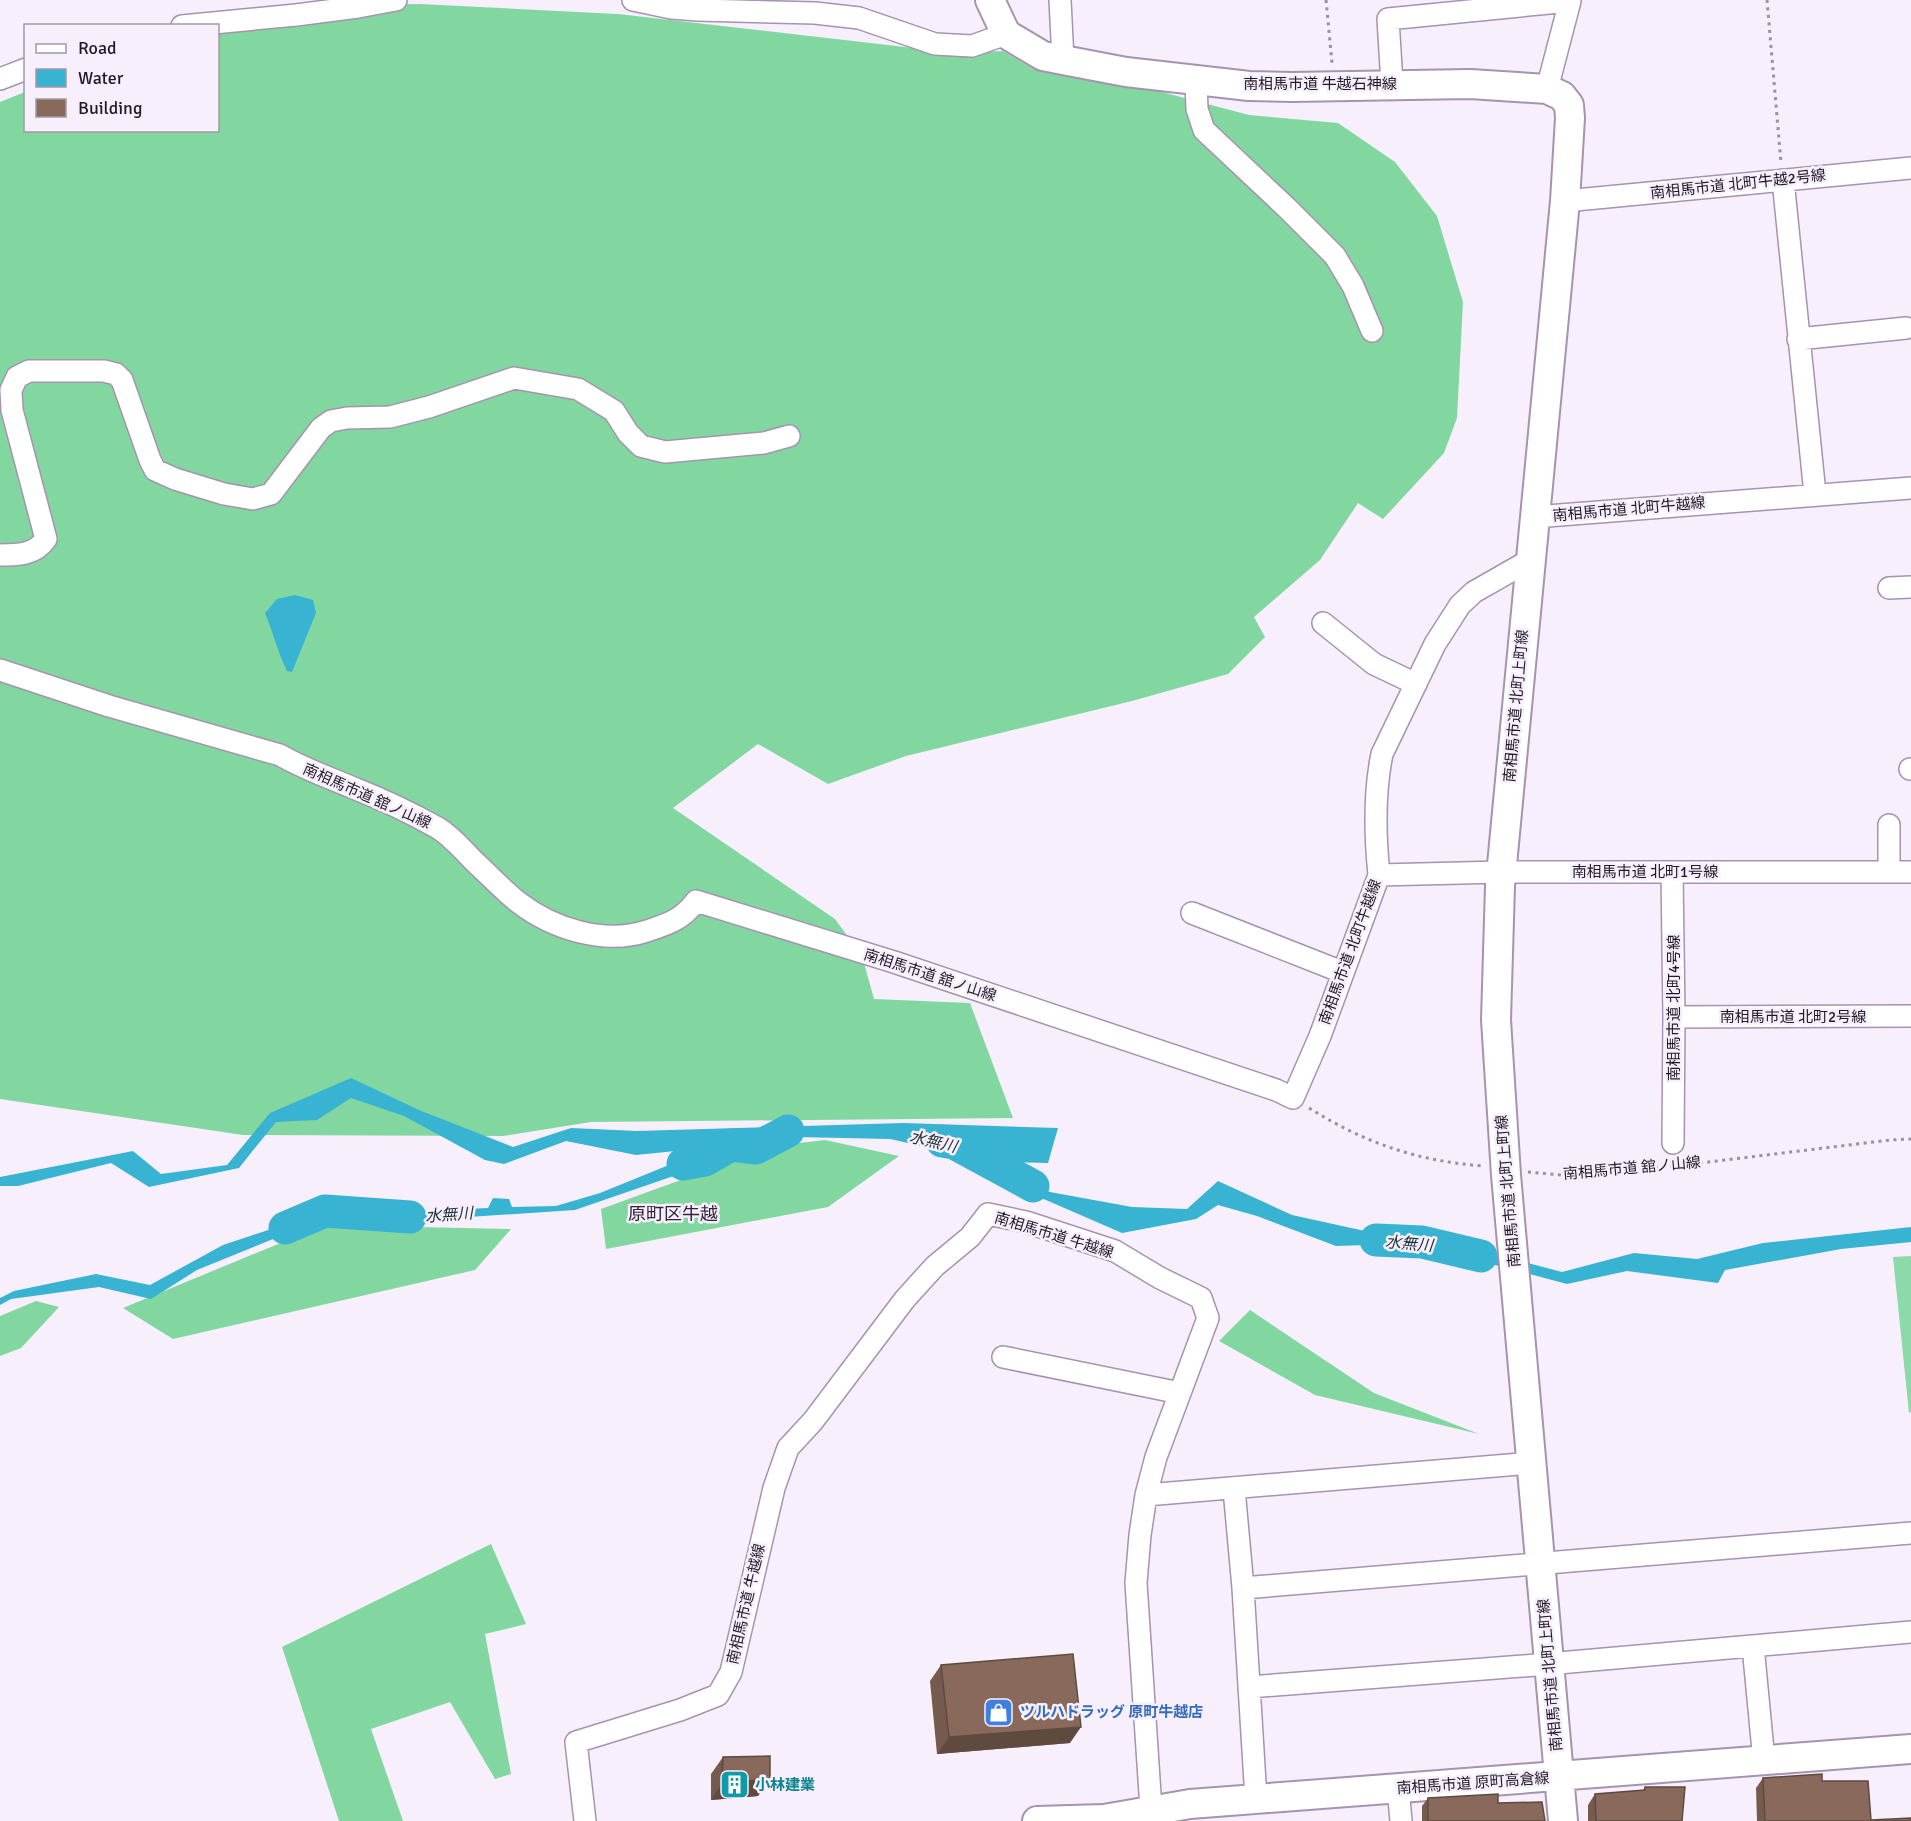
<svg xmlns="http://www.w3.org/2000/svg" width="1911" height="1821" viewBox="0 0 1911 1821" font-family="Signika,'Noto Sans JP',sans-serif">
	<rect width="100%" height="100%" fill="#f7effb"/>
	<path fill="#8ed9a9" d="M1911,1256V1412L1909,1413L1893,1257Z"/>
	<path fill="#82d7a1" d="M420,4L618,14L957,53L1003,51L1032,68L1143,87L1249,115L1338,123L1395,162L1437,216L1463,302L1457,418L1444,453L1383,519L1358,503L1320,560L1254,617L1265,637L1228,674L1132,701L906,756L828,784L758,744L673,808L835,919L862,956L874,999L970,1003L1013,1118L591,1122L503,1136L243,1135L0,1099V102L25,92L26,130H218V29L295,6Z
		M825,1140L899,1156L828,1207L606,1249L601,1209L774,1146Z
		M324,1225L511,1229L475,1270L173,1339L123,1308Z
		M36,1301L59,1307L21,1348L0,1356V1316Z
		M1250,1310L1374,1393L1479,1434L1315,1395L1219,1341Z
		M491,1544L526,1624L485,1634L511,1774L495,1779L450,1702L371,1729L403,1821H339L282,1647Z"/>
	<path fill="#38b3d2" d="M295,595L313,600L316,613L292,672L287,671C278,653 273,632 265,613L277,599Z
		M351,1078L419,1110L513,1147L571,1128L637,1131L903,1123L1058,1128L1048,1163L999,1162L1039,1190L1132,1207L1187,1209L1218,1181L1292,1215L1374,1233L1441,1240L1562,1272L1634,1253L1697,1259L1763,1243L1911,1227V1242L1841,1249L1725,1270L1718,1283L1627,1271L1567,1284L1435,1249L1441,1241L1398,1244L1336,1246L1257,1216L1218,1205L1196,1219L1122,1233L1009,1184L989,1161L890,1139L796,1137L781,1139L575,1210L453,1218L320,1220L197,1270L151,1299L99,1287L11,1299L0,1305V1298L14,1291L96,1274L150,1285L223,1245L325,1211L364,1214L488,1208L493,1198L509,1199L512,1207L556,1206L600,1193L701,1152L724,1150L729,1152L764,1142L636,1155L566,1141L504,1164L485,1160L404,1116L351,1098L317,1120L276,1122L239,1168L149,1187L111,1163L18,1186H0V1177L133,1151L161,1174L227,1165L270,1113Z"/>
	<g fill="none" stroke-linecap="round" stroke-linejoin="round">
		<path stroke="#38b3d2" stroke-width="33" d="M942,1141L954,1143L1033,1186
			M683,1164L705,1160L731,1145L756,1148L788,1131
			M285,1228L325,1211L410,1217
			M1376,1240L1422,1242L1481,1256"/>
		<defs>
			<path id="street" d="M633,0L671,8L698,10L815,13L859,18L935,44L972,46L1006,34
				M1060,0L1063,60
				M182,26L296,15L358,7L396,0
				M0,79L26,69
				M1196,81L1197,109L1204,130L1288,209L1335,256L1353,286L1372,331
				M1392,84L1388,19L1570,1L1547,89
				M1783,180L1815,494
				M1565,201L1911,168
				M1798,339L1906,328
				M1534,517L1911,488
				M0,555C18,555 35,555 46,539L12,410L11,390L17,377L29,371H104L116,374L122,380L150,460L155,470L175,479L224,494L253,499L271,494L321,428L331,421L347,418L390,417L429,407L514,378L578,389L614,411L628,433L641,446L665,452L764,443L789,436
				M1889,588L1911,587
				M1323,623L1374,664L1416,684
				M0,670L109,706L280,755C304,769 330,778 356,789C384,800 411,813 438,828C454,838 464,852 478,865C491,877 504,891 518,902C553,929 604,945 647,931C668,924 682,920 696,901L894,962L1276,1090L1293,1098L1320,1036L1379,875C1375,836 1374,793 1382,754L1435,644L1460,605L1474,592L1530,560
				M1910,769H1911
				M1889,825V872
				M1672,873L1674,1017L1673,1143
				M1379,875L1501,872H1911
				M1192,913L1342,972
				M1674,1017L1911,1016
				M1003,1357L1180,1393
				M1234,1489L1243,1588L1256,1799
				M1146,1495L1532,1463
				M1243,1588L1911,1533
				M1753,1646L1764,1761
				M1249,1687L1536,1665L1911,1632
				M1398,1788L1401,1821
				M585,1821L576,1742L680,1710L718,1695L731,1672L774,1488L788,1448L813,1421L905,1299L935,1266L970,1237L988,1214L1026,1222L1115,1251L1160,1278L1201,1298L1208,1318L1156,1457L1146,1495L1140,1535L1136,1583L1151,1809"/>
			<path id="secondary" d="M990,0L1006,34L1043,56L1063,60L1126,72L1249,86L1292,87L1470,84L1547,89L1562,96L1569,105L1570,118L1565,201L1500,886L1496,1020L1506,1175L1563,1821
				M1037,1821L1104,1819L1190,1804L1911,1749"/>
		</defs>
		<use href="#street" stroke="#a693b0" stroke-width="24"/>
		<use href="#secondary" stroke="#a693b0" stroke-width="32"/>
		<path stroke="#98909c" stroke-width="3" stroke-dasharray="3 4.5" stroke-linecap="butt" d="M1326,0L1332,63
			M1767,0L1781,163
			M1309,1108C1365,1143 1417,1161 1483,1166
			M1528,1172L1561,1175L1659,1168L1890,1140L1911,1139"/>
		<use href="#street" stroke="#fff" stroke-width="21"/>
		<use href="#secondary" stroke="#fff" stroke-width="28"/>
	</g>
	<path fill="#755a4e" d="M941,1665L1070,1743L937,1754L930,1681Z
		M723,1757L770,1779L758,1796L711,1800V1774Z
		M1763,1778L1822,1781L1871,1820L1911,1821H1757L1756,1788Z
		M1645,1787L1682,1821H1588V1805L1595,1794L1643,1790Z
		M1428,1798L1498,1803L1545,1821H1422V1806Z"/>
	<path fill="#5f4a40" d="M1081,1727L1070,1743L937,1754L949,1737Z
		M770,1779L758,1796L711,1800L722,1783Z"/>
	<path fill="#88695b" stroke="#5f4a40" stroke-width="1.5" d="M1073,1654L1081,1727L949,1737L941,1665Z
		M770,1756V1779L722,1783L723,1757Z
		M1822,1774V1781H1868L1871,1820L1911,1818V1821H1765L1763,1778Z
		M1645,1787H1685L1682,1821H1596L1595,1794L1645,1790Z
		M1498,1794V1803L1542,1802L1545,1821H1428V1798Z"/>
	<defs>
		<symbol id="shop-square" viewBox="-11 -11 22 22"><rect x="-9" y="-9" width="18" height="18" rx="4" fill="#3f7fe0" stroke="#f7effb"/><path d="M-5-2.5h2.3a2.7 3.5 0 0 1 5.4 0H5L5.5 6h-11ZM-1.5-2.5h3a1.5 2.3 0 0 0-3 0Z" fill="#fff"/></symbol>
		<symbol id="building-square" viewBox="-11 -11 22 22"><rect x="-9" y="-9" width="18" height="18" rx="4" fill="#0f9aa8" stroke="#f7effb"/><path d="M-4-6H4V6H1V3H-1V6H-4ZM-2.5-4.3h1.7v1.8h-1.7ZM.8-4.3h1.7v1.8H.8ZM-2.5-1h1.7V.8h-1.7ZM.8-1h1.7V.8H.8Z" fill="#fff"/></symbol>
	</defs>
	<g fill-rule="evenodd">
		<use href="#shop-square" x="982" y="1696" width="33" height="33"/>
		<use href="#building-square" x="718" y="1768" width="33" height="33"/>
	</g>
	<g text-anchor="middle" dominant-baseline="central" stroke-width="5" stroke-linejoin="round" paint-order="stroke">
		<g font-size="15" fill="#211a25" stroke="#f7effb">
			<text x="1320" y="84">南相馬市道 牛越石神線</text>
			<text transform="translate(1738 184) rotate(-6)">南相馬市道 北町牛越2号線</text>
			<text transform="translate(1629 509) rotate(-5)">南相馬市道 北町牛越線</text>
			<text transform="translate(1516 706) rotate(-85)">南相馬市道 北町上町線</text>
			<text transform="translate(367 796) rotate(24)">南相馬市道 舘ノ山線</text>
			<text x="1645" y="872">南相馬市道 北町1号線</text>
			<text transform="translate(1350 952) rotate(-70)">南相馬市道 北町牛越線</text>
			<text transform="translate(930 975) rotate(18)">南相馬市道 舘ノ山線</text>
			<text transform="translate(1674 1008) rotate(-90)">南相馬市道 北町4号線</text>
			<text x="1793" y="1017">南相馬市道 北町2号線</text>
			<text transform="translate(1632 1168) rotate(-5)">南相馬市道 舘ノ山線</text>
			<text transform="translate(1508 1191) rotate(-95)">南相馬市道 北町上町線</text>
			<text transform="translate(1054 1235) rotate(17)">南相馬市道 牛越線</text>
			<text transform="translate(746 1604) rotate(-77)">南相馬市道 牛越線</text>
			<text transform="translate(1550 1675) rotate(-95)">南相馬市道 北町上町線</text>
			<text transform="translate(1473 1783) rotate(-4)">南相馬市道 原町高倉線</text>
		</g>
		<g font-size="15" font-weight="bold" fill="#366cbe" stroke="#f7effb" text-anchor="start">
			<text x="1020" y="1712">ツルハドラッグ 原町牛越店</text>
		</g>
		<g font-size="15" font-weight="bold" fill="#0d838f" stroke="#f7effb" text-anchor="start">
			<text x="755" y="1785">小林建業</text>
		</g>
		<g font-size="16" font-style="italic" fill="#1d3238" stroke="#f7effb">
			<text transform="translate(933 1142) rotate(13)">水無川</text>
			<text transform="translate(449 1215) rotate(-4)">水無川</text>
			<text transform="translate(1409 1244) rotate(5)">水無川</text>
		</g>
		<g font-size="18" fill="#32233a" stroke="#f7effb">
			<text x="673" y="1214">原町区牛越</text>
		</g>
	</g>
	<rect x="24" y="24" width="195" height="108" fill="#f7effb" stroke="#a19aa5" stroke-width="1.5"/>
	<rect x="36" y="44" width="30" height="9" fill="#ffffff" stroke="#a19aa5" stroke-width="1.5"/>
	<text x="78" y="54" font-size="18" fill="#211a25">Road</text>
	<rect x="36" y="69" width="30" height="18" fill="#38b3d2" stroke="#a19aa5" stroke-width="1.5"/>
	<text x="78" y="84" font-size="18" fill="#211a25">Water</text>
	<rect x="36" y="99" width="30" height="18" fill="#88695b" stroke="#a19aa5" stroke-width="1.5"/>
	<text x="78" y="114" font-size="18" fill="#211a25">Building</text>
</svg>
